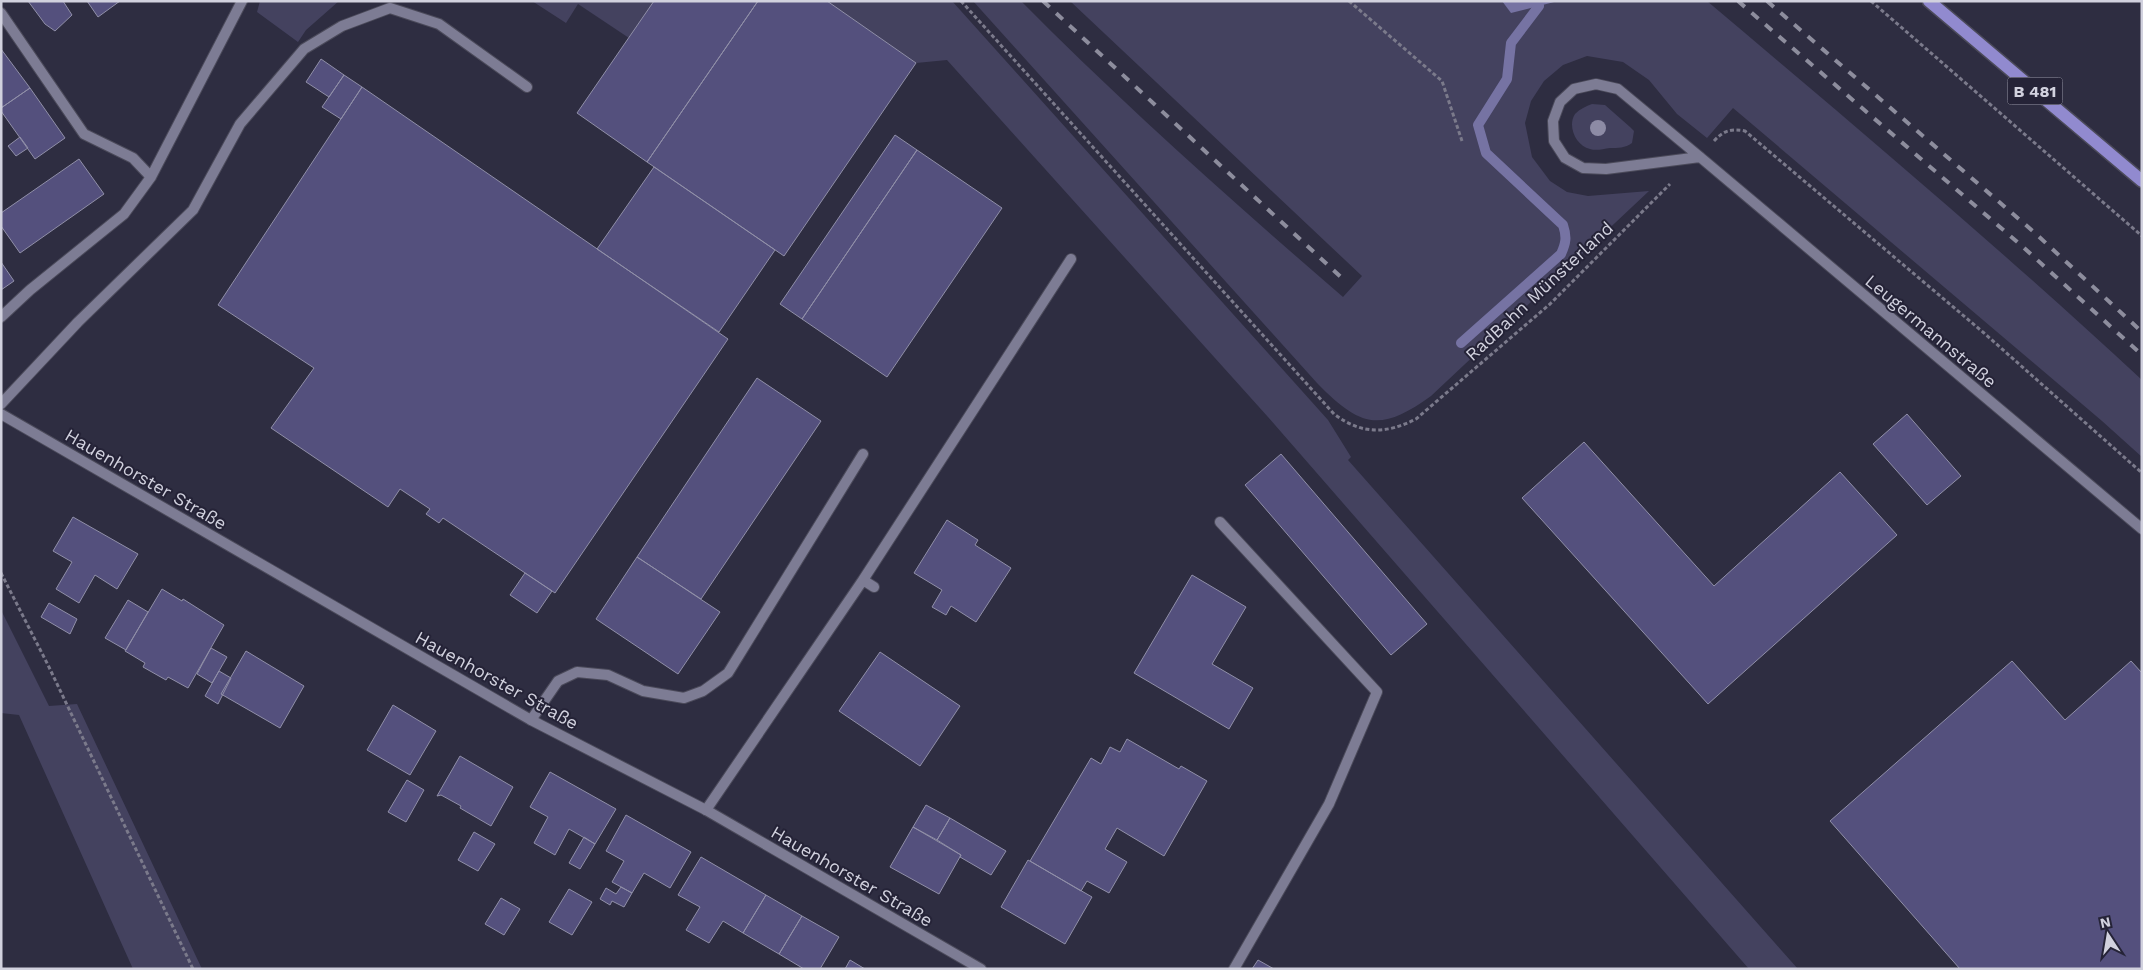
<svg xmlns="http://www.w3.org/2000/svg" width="2143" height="970" viewBox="0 0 2143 970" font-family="'Work Sans',sans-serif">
	<rect width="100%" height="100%" fill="#2e2d41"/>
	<path fill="#44425f" d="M260,1H339L306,30L298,42L257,12Z
		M532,1H654L629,38L578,4L566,23Z
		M827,1H952L1328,420L1351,457L1348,460L1798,969H1749L1268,417L947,60L916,63Z
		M973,1H1021C1124,105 1233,202 1343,297L1362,276L1070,1H1707C1854,125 2001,249 2142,380V457L2102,421L1733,108L1707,138L1677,114L1649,80L1623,62L1587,56L1563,65L1544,81L1531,101L1525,123L1532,157L1550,181L1567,192L1588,196L1649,191L1431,396C1380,433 1360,427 1317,383Z
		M1592,104L1605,105L1630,127L1634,131L1632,143C1625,148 1618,148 1610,148C1603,149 1596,151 1590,149C1576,146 1567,126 1575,114C1580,109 1586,106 1592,104Z
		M1,610L49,706L77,704L202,969H133L19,715L1,713Z"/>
	<path fill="#7673a3" d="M1502,1H1558L1511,13Z"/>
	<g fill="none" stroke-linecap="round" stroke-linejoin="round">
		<path stroke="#7673a3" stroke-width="10" d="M1461,343L1561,254C1566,243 1567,237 1563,225L1486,153L1478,125L1507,79L1511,43L1539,6L1536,1"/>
	</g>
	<path fill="#54507d" stroke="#908fa8" d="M28,1H63L72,15L55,31L45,24Z
		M87,1H120L98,17Z
		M654,1H758L647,162L577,113Z
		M758,1H827L916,63L784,256L647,162Z
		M1,49L30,88L1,108Z
		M321,59L344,75L329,97L306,82Z
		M344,75L362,87L341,119L322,107Z
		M362,87L728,339L555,593L443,518L439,523L426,514L430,509L400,489L388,507L271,428L314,368L218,305Z
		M30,88L65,138L35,159L1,111V108Z
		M895,135L917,150L802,319L780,304Z
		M20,137L28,148L16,156L8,146Z
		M917,150L1002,208L887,377L802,319Z
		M79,159L104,194L20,253L1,226V213Z
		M654,167L775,250L719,332L597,249Z
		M1,262L14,281L1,290Z
		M757,378L821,421L701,599L637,557Z
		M1907,414L1961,476L1927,505L1873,444Z
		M1584,442L1714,586L1840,472L1897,535L1708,704L1522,498Z
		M1281,454L1427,624L1391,655L1245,485Z
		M73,517L138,554L117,589L95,575L79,603L56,589L72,562L53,551Z
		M947,520L978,540L975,545L1011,568L976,622L951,606L946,615L932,607L942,590L914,573Z
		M637,557L720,612L678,674L596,619Z
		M525,573L552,591L537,613L510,595Z
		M1192,575L1246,607L1212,664L1253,688L1229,729L1134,673Z
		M162,589L182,601L183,599L224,625L188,688L168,677L166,680L143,667L145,663L125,651Z
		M128,600L148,612L126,650L105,638Z
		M49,603L77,619L70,634L41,617Z
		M211,648L227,657L212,683L197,674Z
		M246,651L304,686L280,728L221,694Z
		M880,652L960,706L920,766L839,711Z
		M2012,661L2065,720L2131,661L2142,673V969H1960L1830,821Z
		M219,671L231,678L218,704L205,696Z
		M393,705L436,731L410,775L367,750Z
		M1127,739L1179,769L1181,766L1207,781L1164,856L1117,828L1105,849L1127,862L1109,893L1087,881L1081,891L1030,861L1091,758L1101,764L1110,747L1120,752Z
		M460,756L513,787L491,826L460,808L461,806L441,795L437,796Z
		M550,772L616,809L595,844L569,829L555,855L534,843L548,817L530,807Z
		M407,780L424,790L406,822L388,812Z
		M926,805L950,818L937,840L913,827Z
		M626,815L691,852L670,888L644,873L632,893L612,882L624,861L606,851Z
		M950,818L1006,851L991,875L960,857L961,855L937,840Z
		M913,827L961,855L939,894L890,867Z
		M474,832L495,844L478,871L458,860Z
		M584,837L595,844L580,869L569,863Z
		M701,857L766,895L743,933L723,921L709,943L686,930L700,907L678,895Z
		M1028,860L1092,897L1065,944L1001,907Z
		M621,887L632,893L624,907L612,901L610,905L600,899L606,888L616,894Z
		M569,889L592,902L572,935L549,922Z
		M766,895L802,916L779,954L743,933Z
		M501,898L520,909L504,935L485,924Z
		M802,916L839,937L820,969H804L779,954Z
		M850,960L865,969H845Z
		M1258,960L1274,969H1252Z"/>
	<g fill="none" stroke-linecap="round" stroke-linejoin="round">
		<defs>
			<path id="service" d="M1,404L78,322L193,210L240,124L304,49L342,26L390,8L439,24L527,87
				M1220,522L1377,692L1329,804L1234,969
				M863,580L1071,259
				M531,720L558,681L577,672L608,675L643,691L684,698L703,691L728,673L863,454
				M706,810L863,580L874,587"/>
			<path id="minor" d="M1,13L84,134L133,158L151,177
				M1700,157L1606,169L1583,168L1565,158L1554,141L1553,121L1560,102L1574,89L1596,84L1618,89L1700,157L2142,529
				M1,317L30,290L124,214L151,177L242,1"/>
			<path id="tertiary" d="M1,414L531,720L706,810L981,969"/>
			<path id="primary" d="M1929,1L2142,181"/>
		</defs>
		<use href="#service" stroke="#4b4a5a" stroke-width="12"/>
		<use href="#minor" stroke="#4b4a5a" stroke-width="12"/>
		<use href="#tertiary" stroke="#4b4a5a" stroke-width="12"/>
		<use href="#primary" stroke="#4b4a5a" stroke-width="15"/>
		<path stroke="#7b7a8b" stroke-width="3" stroke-dasharray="4 2.5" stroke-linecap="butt" d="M961,1L1334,414C1362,435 1386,434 1416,419L1550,304L1670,184
			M1349,1L1442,81L1462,141
			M1871,1L2142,236
			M1714,141C1723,131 1731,128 1745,131L1984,333L2142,473
			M1,573L48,665L193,969"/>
		<use href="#service" stroke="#7d7c94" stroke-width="10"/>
		<use href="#minor" stroke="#7d7c94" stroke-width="10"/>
		<use href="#tertiary" stroke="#7d7c94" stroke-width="10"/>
		<use href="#primary" stroke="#918acf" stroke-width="12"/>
		<path stroke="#8d8d9d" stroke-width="4" stroke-dasharray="9 9" stroke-linecap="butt" d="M1043,1L1343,279
			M1738,1L2023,247L2142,355
			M1767,1L2035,233L2142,332"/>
	</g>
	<circle fill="#8d8ba5" cx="1598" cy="128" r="8"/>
	<g text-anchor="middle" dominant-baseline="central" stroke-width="4" stroke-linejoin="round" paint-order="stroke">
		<rect fill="#252337" stroke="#9d9dac" stroke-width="1" x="2007.5" y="77.5" width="55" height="27" rx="4"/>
		<g font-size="16" font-weight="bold" fill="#d1d1de">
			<text x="2035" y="91">B 481</text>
		</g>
		<g font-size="18" fill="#d1d1de" stroke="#252337">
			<text transform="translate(1539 291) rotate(-43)">RadBahn Münsterland</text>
			<text transform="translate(1931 331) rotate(40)">Leugermannstraße</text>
			<text transform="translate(146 479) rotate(30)">Hauenhorster Straße</text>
			<text transform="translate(497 680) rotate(29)">Hauenhorster Straße</text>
			<text transform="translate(852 876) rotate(30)">Hauenhorster Straße</text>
		</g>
	</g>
	<rect width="2143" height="970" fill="none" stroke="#d1d1de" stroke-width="5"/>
	<g transform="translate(2108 935) rotate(348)" stroke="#252337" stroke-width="4" paint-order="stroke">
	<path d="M0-4L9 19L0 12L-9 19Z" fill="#d1d1de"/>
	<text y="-8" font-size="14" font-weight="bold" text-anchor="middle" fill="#d1d1de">N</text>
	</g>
</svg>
